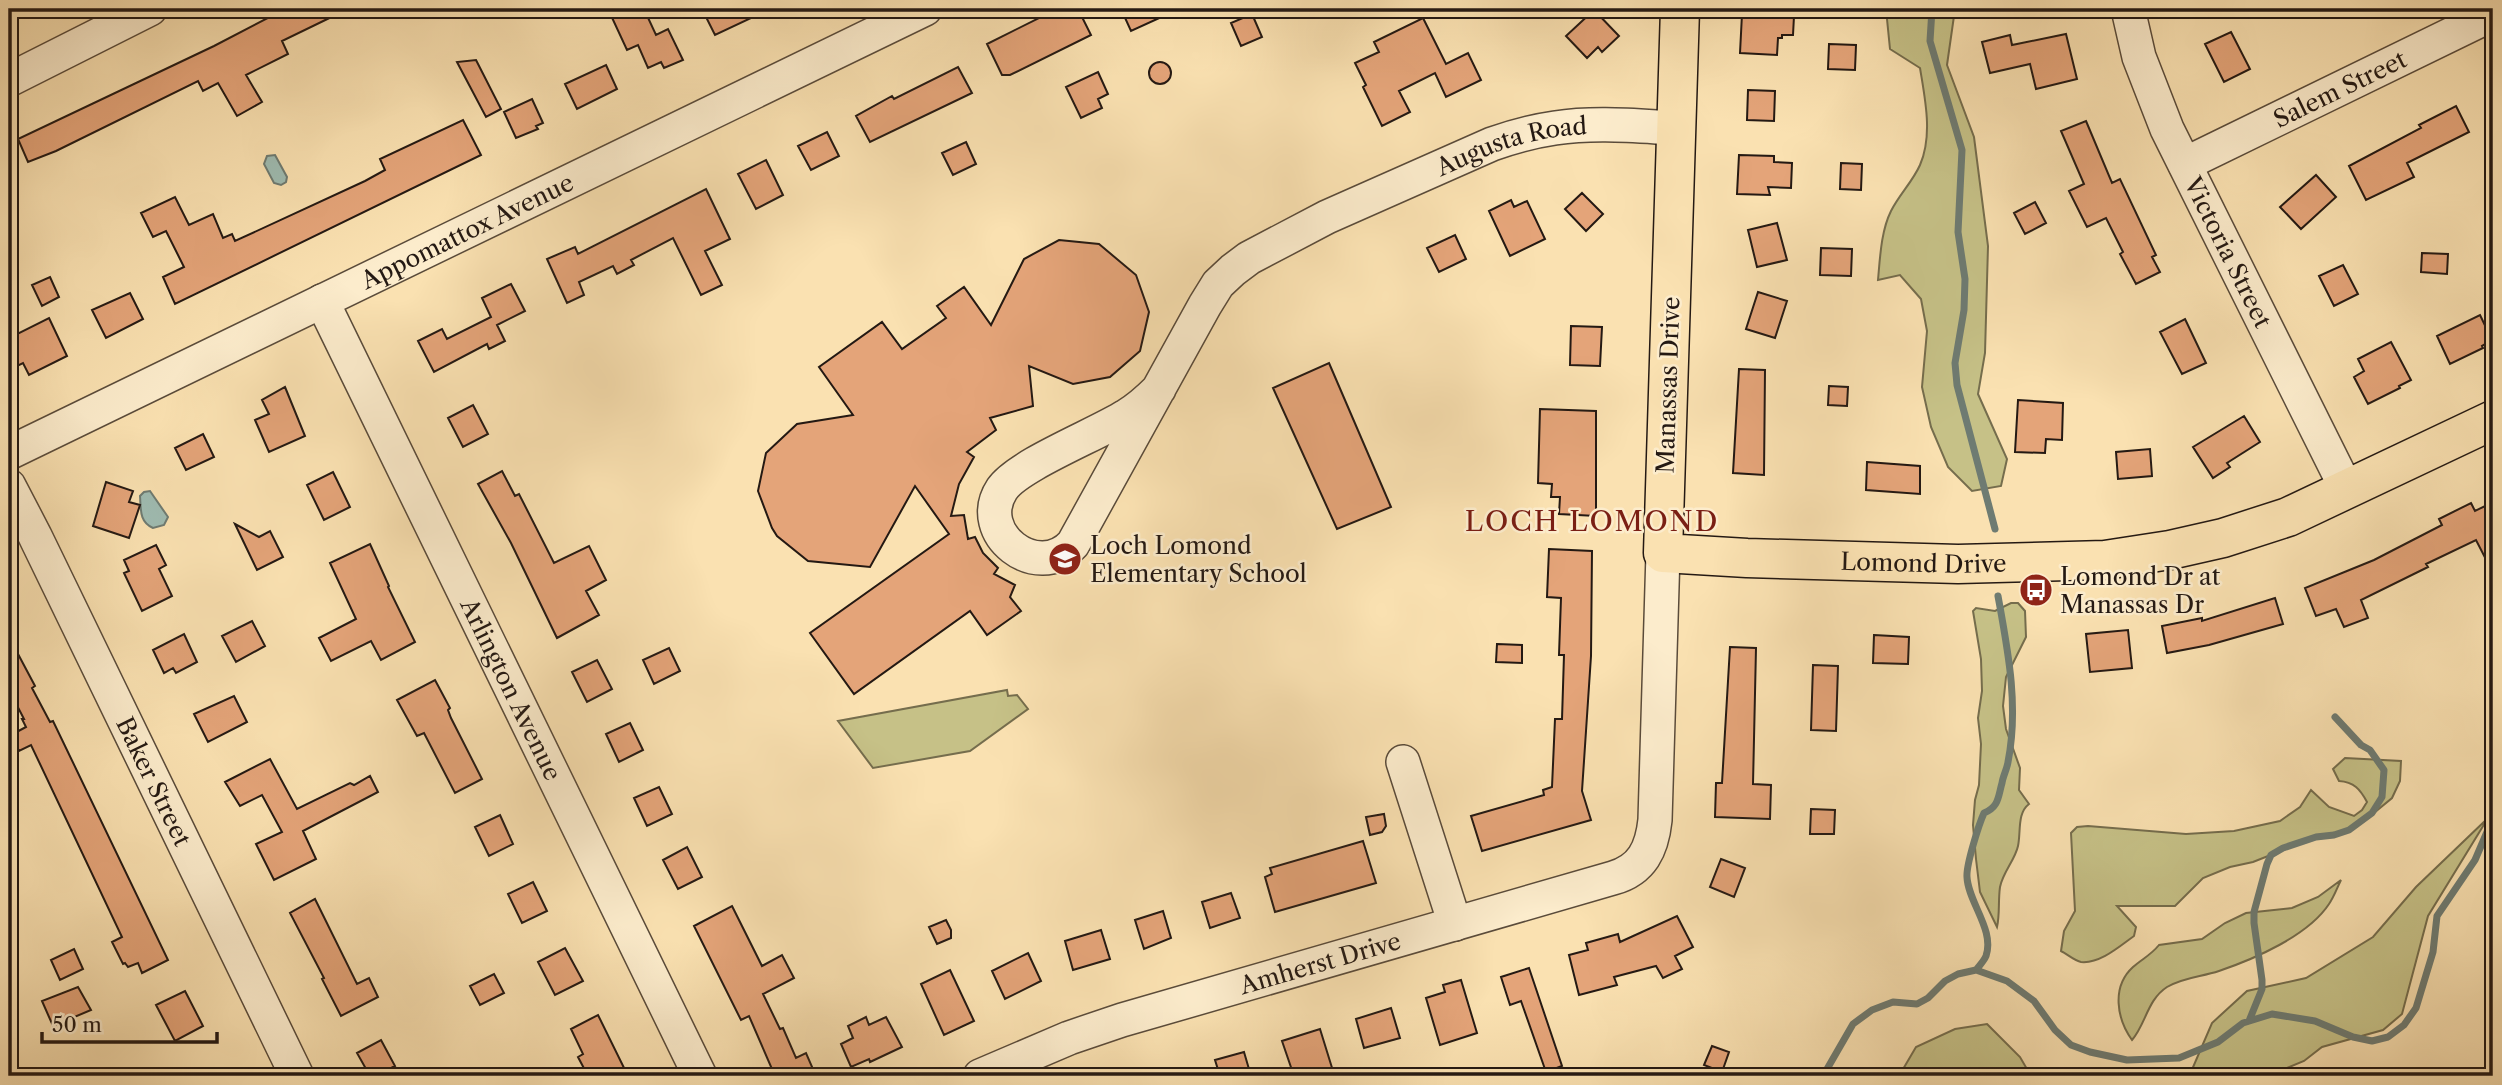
<svg xmlns="http://www.w3.org/2000/svg" width="2502" height="1085" viewBox="0 0 2502 1085" font-family="'Libre Caslon Text',serif">
	<rect width="100%" height="100%" fill="#fae1b1"/>
	<filter id="stains"><feTurbulence type="fractalNoise" baseFrequency=".00286" numOctaves="4"/><feColorMatrix values="0 0 0 0 .2 0 0 0 0 .09 0 0 0 0 .02 0 0 0 .5 -.17"/></filter>
	<radialGradient id="worn" r=".72"><stop offset=".6" stop-color="#630" stop-opacity="0"/><stop offset="1" stop-color="#630" stop-opacity=".3"/></radialGradient>
	<path fill="#c6c187" stroke="#756d4d" stroke-width="2" d="M1886,9H1955L1947,65L1974,137L1988,246L1985,353L1978,394L2007,459L2001,486L1972,491L1948,467L1931,427L1922,387L1927,331L1921,299L1900,275L1878,280C1880,258 1881,231 1891,211C1899,195 1913,181 1920,165C1933,135 1925,99 1920,68L1890,49Z
		M2011,603H2018L2025,611L2026,637L2006,677L2003,706L2006,729L2020,768L2019,790L2029,804C2017,813 2021,832 2018,846C2015,860 2003,872 2000,887C1998,901 2000,914 1997,927L1980,892L1976,859L1973,825L1975,800L1979,785L1981,744L1978,718L1982,691L1981,659L1973,611L1976,608L1995,611Z
		M2493,636V732L2489,734L2490,690L2485,656L2489,639Z
		M1007,690L1008,696L1017,695L1028,709L970,751L873,768L838,721Z
		M2345,758L2401,761L2400,781L2392,798L2363,822L2349,830L2334,835L2316,837L2253,862L2230,867L2203,878L2175,906H2117L2136,927L2134,936C2120,946 2100,964 2081,962C2075,961 2067,954 2061,951L2064,931L2075,911L2071,833L2077,827L2088,826L2186,834L2234,831L2280,821L2300,807L2311,790L2329,807L2354,816L2362,810L2367,802C2360,789 2354,782 2339,781L2333,769Z
		M2488,818L2428,916L2402,1014L2383,1030L2322,1047L2304,1061L2272,1074L2180,1076L2191,1072L2212,1023L2247,991L2306,978L2373,937L2416,887Z
		M2341,880C2337,888 2334,897 2329,904C2308,936 2254,959 2219,971C2201,977 2184,977 2167,987C2147,1000 2146,1024 2132,1040C2117,1019 2111,987 2133,967C2142,959 2151,955 2159,945L2202,939L2225,923L2246,913L2292,908L2318,897Z
		M1987,1024L2020,1057L2031,1076H1899L1916,1047L1955,1029Z"/>
	<path fill="#9fbcb2" stroke="#6e7b72" stroke-width="2" d="M275,155L287,177L286,182L281,185L274,183L264,164L267,156Z
		M150,491L168,517L164,525L153,528C139,522 141,509 140,496L144,492Z"/>
	<g fill="none" stroke-linecap="round" stroke-linejoin="round">
		<path stroke="#6e7b72" stroke-width="7" d="M1932,9L1930,41L1962,150L1958,232L1965,279L1964,310L1955,363L1957,385L1995,529
			M1976,970C1979,966 1984,961 1986,956C1995,930 1968,902 1967,877C1966,865 1979,824 1984,813C1999,807 1998,797 2002,783C2003,776 2007,769 2008,762C2019,706 2008,651 1998,596
			M2249,1021L2262,989V980L2254,923V912L2267,864L2271,855L2283,848L2316,837L2334,835L2349,830L2372,813L2382,797L2384,770L2370,750L2361,745L2335,717
			M1823,1076L1853,1024L1872,1010L1893,1002L1917,1004L1928,998L1945,981L1958,974L1976,970L2007,981L2034,1001L2055,1030L2071,1045L2090,1052L2127,1060L2179,1058L2218,1042L2243,1023L2272,1014L2315,1021L2353,1037L2372,1041L2388,1037L2404,1025L2416,1008L2433,952L2437,916L2475,860L2493,818"/>
	</g>
	<path fill="#e4a479" stroke="#241913" stroke-width="2" d="M285,9H348L282,41L288,54L246,75L262,102L237,116L218,83L203,91L198,81L56,151L28,162L18,139L214,46Z
		M608,9H644L656,35L668,29L683,60L664,68L661,62L648,68L638,45L627,50Z
		M702,9H770L715,35Z
		M1057,9H1078L1091,35L1010,75H1002L987,44Z
		M1121,9H1179L1131,31Z
		M1594,10L1619,36L1602,52L1598,47L1587,58L1566,36Z
		M1252,14L1262,37L1241,46L1231,23Z
		M1742,14L1794,16L1793,35H1782V38H1778L1777,55L1740,53Z
		M1423,18L1446,64L1468,53L1481,80L1446,97L1435,73L1399,91L1410,112L1382,126L1363,87L1366,85L1355,63L1379,52L1374,42Z
		M2231,32L2250,69L2224,82L2205,44Z
		M2066,34L2077,79L2036,89L2030,64L1990,73L1982,42L2010,35L2012,45Z
		M1829,44L1856,45L1855,70L1828,69Z
		M476,60L501,109L486,117L457,62Z
		M1149 73a11 11 0 1 1 22 0a11 11 0 1 1-22 0Z
		M606,65L617,89L577,109L565,84Z
		M958,67L972,93L870,142L856,116L892,96L894,99Z
		M1098,72L1108,94L1098,99L1102,108L1081,118L1066,87Z
		M1748,90L1775,91L1774,121L1747,120Z
		M532,99L543,123L536,126L538,129L516,138L504,112Z
		M2456,106L2469,132L2407,163L2414,177L2366,200L2349,166L2421,128L2419,125Z
		M463,120L481,155L175,304L163,277L184,267L166,231L153,237L141,213L175,197L189,225L213,214L223,238L232,234L235,241L365,181L385,170L380,159Z
		M2086,121L2112,183L2120,179L2156,255L2152,257L2160,272L2136,284L2120,254L2123,252L2106,218L2087,227L2069,191L2084,184L2061,131Z
		M827,132L839,156L811,170L798,146Z
		M966,142L976,164L953,175L942,153Z
		M1739,155L1774,156V162L1792,163L1791,188L1768,187L1770,195L1737,194Z
		M766,160L783,195L756,209L738,174Z
		M1841,163L1862,164L1861,190L1840,189Z
		M2316,175L2336,197L2301,229L2280,207Z
		M706,189L730,239L705,251L722,285L701,295L673,238L631,260L634,265L617,274L613,266L579,282L584,295L567,303L547,259L575,247L578,254Z
		M1582,193L1603,214L1586,231L1565,209Z
		M1511,200L1514,207L1527,201L1545,239L1510,256L1489,211Z
		M2035,202L2046,223L2025,234L2014,213Z
		M1777,223L1787,260L1757,267L1748,230Z
		M1455,235L1466,259L1439,272L1427,248Z
		M1059,240L1099,244L1136,275L1149,312L1140,351L1110,377L1073,384L1029,366L1033,406L990,418L996,430L967,452L974,457L959,484L951,516L964,515L968,539L975,537L983,553L998,568L994,574L1015,585L1010,597L1021,611L987,635L970,611L854,694L810,633L949,534L915,486L870,567L808,561L777,536L772,528L758,491L766,453L797,424L853,415L819,367L882,322L902,349L946,318L937,306L964,287L991,325L1024,259Z
		M1821,248L1852,249L1851,276L1820,275Z
		M2422,253L2448,254L2447,274L2421,272Z
		M2343,265L2358,294L2334,306L2319,276Z
		M50,277L59,297L42,306L32,285Z
		M511,284L525,311L497,325L505,341L489,349L487,344L434,372L418,341L442,329L447,339L491,317L482,298Z
		M1758,292L1787,301L1775,338L1746,329Z
		M130,293L143,319L106,338L92,310Z
		M2480,315L2492,340L2482,346L2483,348L2450,364L2437,336Z
		M49,318L67,356L29,375L23,363L9,370V338Z
		M2185,319L2206,363L2182,374L2160,332Z
		M1571,326L1602,327L1600,366L1570,365Z
		M2391,342L2411,380L2399,386L2400,388L2368,404L2354,377L2364,371L2358,359Z
		M1329,363L1391,507L1337,529L1273,388Z
		M1739,369L1765,370L1764,475L1733,473Z
		M1829,386L1848,387L1847,406L1828,405Z
		M285,387L305,436L269,452L255,420L269,414L262,400Z
		M2018,400L2063,403L2062,440L2046,439L2045,453L2015,452Z
		M473,405L488,434L463,447L448,418Z
		M1540,409L1596,411V516L1559,514L1560,497H1551L1552,484L1538,483Z
		M2244,416L2260,442L2227,463L2230,467L2213,478L2193,447Z
		M203,434L214,457L186,470L175,448Z
		M2150,449L2152,476L2118,479L2116,452Z
		M1867,462L1920,466V494L1866,490Z
		M502,471L515,496L519,494L554,563L589,546L606,580L586,591L599,615L557,638L511,543L478,484Z
		M333,472L350,507L324,520L307,485Z
		M106,482L133,491L129,502L140,505L129,538L93,526Z
		M2471,503L2475,511L2485,506L2493,522V573L2476,540L2426,564L2428,567L2361,600L2368,618L2344,627L2336,609L2316,616L2305,588L2374,560L2442,525L2439,519Z
		M235,524L259,537L270,531L283,557L257,570Z
		M370,544L389,586L388,587L415,642L381,660L371,641L331,661L319,638L356,619L330,563Z
		M156,545L166,565L159,569L172,596L142,611L124,573L129,571L124,560Z
		M1549,549L1592,551L1591,656L1582,791L1591,820L1482,851L1471,816L1544,795L1543,790L1552,787L1555,719H1562L1564,655H1559L1561,598L1547,597Z
		M2275,598L2283,624L2209,645L2167,653L2162,626L2202,618V621Z
		M252,621L265,646L236,662L222,636Z
		M2128,630L2132,668L2090,672L2086,634Z
		M184,634L197,662L176,673L173,668L164,673L153,650Z
		M1874,635L1909,637L1908,664L1873,663Z
		M9,637L35,686L32,688L50,722L53,721L168,960L142,973L138,963L128,967L125,963L123,964L112,942L122,937L31,745L19,751L11,735L26,727L22,719H24L9,690Z
		M1497,644L1522,645V663L1496,662Z
		M1730,647L1756,648L1753,784L1771,785L1770,819L1715,817L1716,783H1722Z
		M669,648L680,671L654,684L643,660Z
		M597,660L612,689L587,702L572,672Z
		M1813,665L1838,666L1836,731L1811,730Z
		M435,680L450,708L448,710L451,718L482,779L455,793L424,733L417,736L397,700Z
		M234,696L247,722L208,742L194,714Z
		M630,723L643,750L619,762L606,734Z
		M270,759L297,809L350,783L354,785L370,776L378,792L303,831L316,859L274,880L256,844L282,832L262,795L240,806L225,782Z
		M659,787L672,814L647,826L634,798Z
		M1811,809L1835,810L1834,834H1810Z
		M1384,814L1386,826L1382,832L1370,835L1366,817Z
		M500,815L513,844L489,856L475,827Z
		M1363,841L1376,883L1275,912L1265,877L1272,874L1270,868Z
		M687,847L702,877L678,889L663,860Z
		M1721,859L1745,868L1734,897L1710,887Z
		M533,882L547,911L522,923L508,894Z
		M1231,893L1240,918L1210,928L1202,902Z
		M315,899L357,984L369,978L378,997L341,1016L322,979L324,978L290,913Z
		M732,906L762,966L782,955L794,978L763,994L780,1029L783,1028L796,1058L806,1053L816,1076H755L772,1069L749,1016L741,1020L694,926Z
		M1163,911L1171,938L1144,949L1135,920Z
		M1677,916L1693,947L1675,956L1682,969L1663,978L1656,966L1614,977L1617,985L1579,995L1569,955L1588,950L1586,943L1618,934L1620,942Z
		M946,920L951,930V938L937,944L929,927Z
		M1101,930L1110,959L1073,970L1065,941Z
		M565,948L583,981L555,995L538,962Z
		M74,949L83,969L60,980L51,960Z
		M1028,953L1041,981L1005,999L992,971Z
		M1529,968L1562,1066L1546,1072L1521,1001L1510,1005L1501,977Z
		M950,970L974,1021L944,1035L921,984Z
		M494,974L504,993L480,1005L470,986Z
		M1461,980L1477,1033L1440,1045L1426,998L1445,992L1443,985Z
		M78,987L91,1010L53,1026L42,1001Z
		M185,991L203,1026L175,1041L156,1005Z
		M1391,1008L1400,1038L1364,1048L1356,1019Z
		M598,1015L628,1076H588L578,1057L583,1054L571,1029Z
		M866,1017L869,1025L886,1017L902,1047L870,1062L869,1059L851,1067L841,1044L853,1038L848,1026Z
		M1320,1029L1333,1071L1316,1076H1294L1282,1041Z
		M381,1040L395,1066L376,1076H370L357,1053Z
		M1712,1046L1729,1052L1722,1072L1704,1065Z
		M1244,1052L1251,1076H1220L1215,1060Z"/>
	<g fill="none" stroke-linecap="round" stroke-linejoin="round">
		<defs>
			<g id="minor">
				<path id="s1" d="M2128,9L2139,57L2167,129L2347,490"/>
				<path d="M9,80L150,9"/>
				<path id="s2" d="M2185,164L2493,14"/>
				<path id="s3" d="M322,301L700,1076"/>
				<path id="s4" d="M1159,389C1149,399 1138,409 1126,416C1098,434 1018,465 1002,489C973,533 1037,583 1073,544L1205,305L1218,284L1233,270L1249,258L1327,217L1492,144C1512,137 1534,131 1555,128C1595,122 1636,126 1676,128"/>
				<path id="s5" d="M9,453L925,9"/>
				<path id="s6" d="M9,486L35,536L297,1076"/>
				<path d="M1403,762L1455,924"/>
				<path id="s7" d="M980,1076L1069,1038L1122,1020L1613,878C1642,870 1652,849 1655,820L1663,553"/>
			</g>
			<g id="major">
				<path id="s8" d="M1680,9L1663,553L1747,558L1958,564L2105,560L2170,550L2223,538L2288,517L2493,420"/>
			</g>
		</defs>
		<use href="#minor" stroke="#5a4b3a" stroke-width="36"/>
		<use href="#major" stroke="#241913" stroke-width="41"/>
		<use href="#minor" stroke="#fceccc" stroke-width="33"/>
		<use href="#major" stroke="#fae1b1" stroke-width="38"/>
	</g>
	<defs>
		<symbol id="school-disc" viewBox="-11 -11 22 22"><circle r="9.5" fill="#8f2418" stroke="#fceccc"/><path d="M0-5L7-2L0 1L-7-2ZM-4 1L0 2.5L4 1V4Q0 6-4 4Z" fill="#fff"/></symbol>
		<symbol id="bus-disc" viewBox="-11 -11 22 22"><circle r="9.5" fill="#8f2418" stroke="#fceccc"/><path d="M-5-6H5V4H4V6H2V4H-2V6H-4V4H-5ZM-3.5-4V0h7V-4ZM-3.5 1.2v1.5H-2V1.2ZM2 1.2v1.5H3.5V1.2Z" fill="#fff"/></symbol>
	</defs>
	<g fill-rule="evenodd">
		<use href="#school-disc" x="1046" y="540" width="38" height="38"/>
		<use href="#bus-disc" x="2017" y="571" width="38" height="38"/>
	</g>
	<g text-anchor="middle" dominant-baseline="central" stroke-width="5" stroke-linejoin="round" paint-order="stroke">
		<g font-size="24" fill="#241913" stroke="#fceccc">
			<text stroke="none"><textPath href="#s2" startOffset="172">Salem Street</textPath></text>
			<text stroke="none"><textPath href="#s4" startOffset="945">Augusta Road</textPath></text>
			<text stroke="none"><textPath href="#s5" startOffset="509">Appomattox Avenue</textPath></text>
			<text stroke="none"><textPath href="#s1" startOffset="264">Victoria Street</textPath></text>
			<text transform="translate(1668 385) rotate(-88)">Manassas Drive</text>
			<text stroke="none"><textPath href="#s8" startOffset="805">Lomond Drive</textPath></text>
			<text stroke="none"><textPath href="#s3" startOffset="432">Arlington Avenue</textPath></text>
			<text stroke="none"><textPath href="#s6" startOffset="329">Baker Street</textPath></text>
			<text stroke="none"><textPath href="#s7" startOffset="359">Amherst Drive</textPath></text>
		</g>
		<g font-size="24" fill="#241913" stroke="#fceccc" text-anchor="start">
			<text x="1090" y="545">Loch Lomond<tspan x="1090" dy="28">Elementary School</tspan></text>
			<text x="2060" y="576">Lomond Dr at<tspan x="2060" dy="28">Manassas Dr</tspan></text>
		</g>
		<g font-size="28" letter-spacing="2" fill="#7a1f14" stroke="#fceccc">
			<text x="1592" y="521">LOCH LOMOND</text>
		</g>
	</g>
	<rect width="2502" height="1085" fill="none" stroke="#fae1b1" stroke-width="35"/>
	<rect x="10" y="10" width="2481" height="1064" fill="none" stroke="#241913" stroke-width="3.5"/>
	<rect x="18" y="18" width="2467" height="1050" fill="none" stroke="#241913" stroke-width="2"/>
	<path d="M42 1032v10h175v-10" fill="none" stroke="#241913" stroke-width="3.5"/>
	<text x="52" y="1032" font-size="21" fill="#241913" stroke="#fceccc" stroke-width="5" paint-order="stroke">50 m</text>
	<rect width="100%" height="100%" filter="url(#stains)"/>
	<rect width="100%" height="100%" fill="url(#worn)"/>
</svg>
